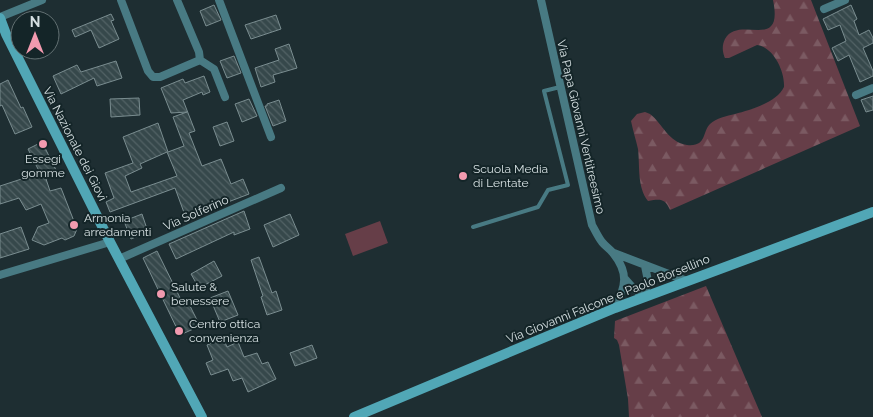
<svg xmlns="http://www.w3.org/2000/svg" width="873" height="417" viewBox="0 0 873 417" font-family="Raleway,sans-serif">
	<defs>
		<pattern id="forest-firs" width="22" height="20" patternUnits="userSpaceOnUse" patternTransform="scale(1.25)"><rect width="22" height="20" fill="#663e48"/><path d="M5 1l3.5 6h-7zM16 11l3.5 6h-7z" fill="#7b5a62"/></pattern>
		<pattern id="building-back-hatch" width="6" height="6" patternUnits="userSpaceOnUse" patternTransform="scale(1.25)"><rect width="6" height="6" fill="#36484b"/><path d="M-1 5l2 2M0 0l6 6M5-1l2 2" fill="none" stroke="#526265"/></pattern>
	</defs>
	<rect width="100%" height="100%" fill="#1e2e32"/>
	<path fill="url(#forest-firs)" d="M773,0H811L860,126L670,210C665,198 660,199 648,201C637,187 640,166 638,149C636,140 633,131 631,121L637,114L645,112L650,114C663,124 668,142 687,145C707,147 702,132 710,124C716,118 727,116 735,114C751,110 777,102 784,87C785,71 773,47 757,45L729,58H725C722,51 722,45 725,39C739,14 784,53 773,0Z
		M706,286L762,417H629L628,399L619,345L617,340L614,338L615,321Z"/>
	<path fill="#663e48" d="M380,221L388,243L353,256L345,234Z"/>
	<path fill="url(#building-back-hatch)" stroke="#7a8d90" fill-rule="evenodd" d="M214,5L221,20L206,26L200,11Z
		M851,5L857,19L854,21L859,35L869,30L873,38V43L863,48L873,71V76L860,82L849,55L838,61L832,48L846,41L840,25L828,30L823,19Z
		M111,14L114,20L111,21L119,39L99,48L91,30L75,37L72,30Z
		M276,15L281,29L251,39L245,25Z
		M289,44L297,68L273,75L275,82L261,87L255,68L279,60L275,49Z
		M234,56L241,73L227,78L220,61Z
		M116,61L122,78L97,86L94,78L61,94L53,76L77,65L81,72Z
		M204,76L210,92L203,95L202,92L183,100L195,131L189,133L202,166L221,159L231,184L243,179L249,194L186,218L175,188L110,212L106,202L114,198L105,173L133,163L123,137L158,123L168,152L184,146L173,117L187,112L171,113L161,88L183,79L185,83ZM167,152L177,176L131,192L125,176L142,168L140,164Z
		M8,80L21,108L23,107L32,127L15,134L2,105L0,106V84Z
		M873,96V110L866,112L861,100Z
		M139,98L140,115L111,117L110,99Z
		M249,99L257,116L242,122L235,104Z
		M279,100L286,121L273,126L265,106H267V104Z
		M227,122L234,141L220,146L213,127Z
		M42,142L58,174L46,179L50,191L61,188L77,229L74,236L65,240L62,238L44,245L32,240L38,227L49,223L41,204L26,210L19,198L0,204V186L40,173L28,149Z
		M244,211L250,229L234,235V232L176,259L169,244Z
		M142,214L148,232L131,239L124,221Z
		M290,214L299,235L273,247L264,225Z
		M21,227L29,249L0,258V234Z
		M157,251L184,306L189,304L200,326L180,335L143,258Z
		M259,257L272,293L276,291L282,310L267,315L261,297L263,296L251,260Z
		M214,261L222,276L199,288L191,274Z
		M228,291L238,315L220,322L210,298Z
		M223,338L227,347L238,342L244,357L257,353L262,364L268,362L276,379L248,392L242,378L233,381L228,369L211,375L206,363L213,360L207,345Z
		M312,345L317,358L295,366L290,353Z"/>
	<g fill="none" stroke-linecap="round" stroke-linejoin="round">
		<path stroke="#487a83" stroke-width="4" d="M473,227L538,207L548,190L568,185L544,91L560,87"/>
		<path stroke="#487a83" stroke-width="8" d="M121,0L148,71L153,77H160L200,60
			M177,0L199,52L200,60
			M219,0L271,137
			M541,0L592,225C595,230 598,237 602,242C605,246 610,249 613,253C629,273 626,286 615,308
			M824,9L845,0
			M0,17L42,0
			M200,60L214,69L225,97
			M856,95L873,88
			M614,253L687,281
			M119,259L281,188
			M0,275L110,242
			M625,279L633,288L644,296L648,281L645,266"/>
		<path stroke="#51a7b6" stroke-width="10" d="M0,18L6,34L110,242L202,417
			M354,417L615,308L873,212"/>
	</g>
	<g fill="#f29aaf" stroke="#142528" stroke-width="2">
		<circle cx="43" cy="144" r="5"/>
		<circle cx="463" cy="176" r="5"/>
		<circle cx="74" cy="225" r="5"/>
		<circle cx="161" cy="294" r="5"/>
		<circle cx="179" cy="331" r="5"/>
	</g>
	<g text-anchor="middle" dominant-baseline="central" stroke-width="4" stroke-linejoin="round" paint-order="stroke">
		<g font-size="12" fill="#d6e0e2" stroke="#142528">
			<text transform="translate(581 127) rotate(77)">Via Papa Giovanni Ventitreesimo</text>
			<text transform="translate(75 144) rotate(63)">Via Nazionale dei Giovi</text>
			<text transform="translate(196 213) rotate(-24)">Via Solferino</text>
			<text transform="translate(608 299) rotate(-22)">Via Giovanni Falcone e Paolo Borsellino</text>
		</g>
		<g font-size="12" fill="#d6e0e2" stroke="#142528" text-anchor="start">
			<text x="43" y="159" text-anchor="middle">Essegi<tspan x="43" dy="14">gomme</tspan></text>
			<text x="473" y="169">Scuola Media<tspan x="473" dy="14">di Lentate</tspan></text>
			<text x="84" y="218">Armonia<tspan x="84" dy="14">arredamenti</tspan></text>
			<text x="171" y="287">Salute &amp;<tspan x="171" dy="14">benessere</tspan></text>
			<text x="189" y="324">Centro ottica<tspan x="189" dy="14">convenienza</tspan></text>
		</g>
	</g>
	<g transform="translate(35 35)"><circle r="24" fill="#142528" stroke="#627072"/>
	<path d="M0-4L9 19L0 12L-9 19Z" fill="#f29aaf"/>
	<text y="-8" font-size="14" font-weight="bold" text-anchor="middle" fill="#d6e0e2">N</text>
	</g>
</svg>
